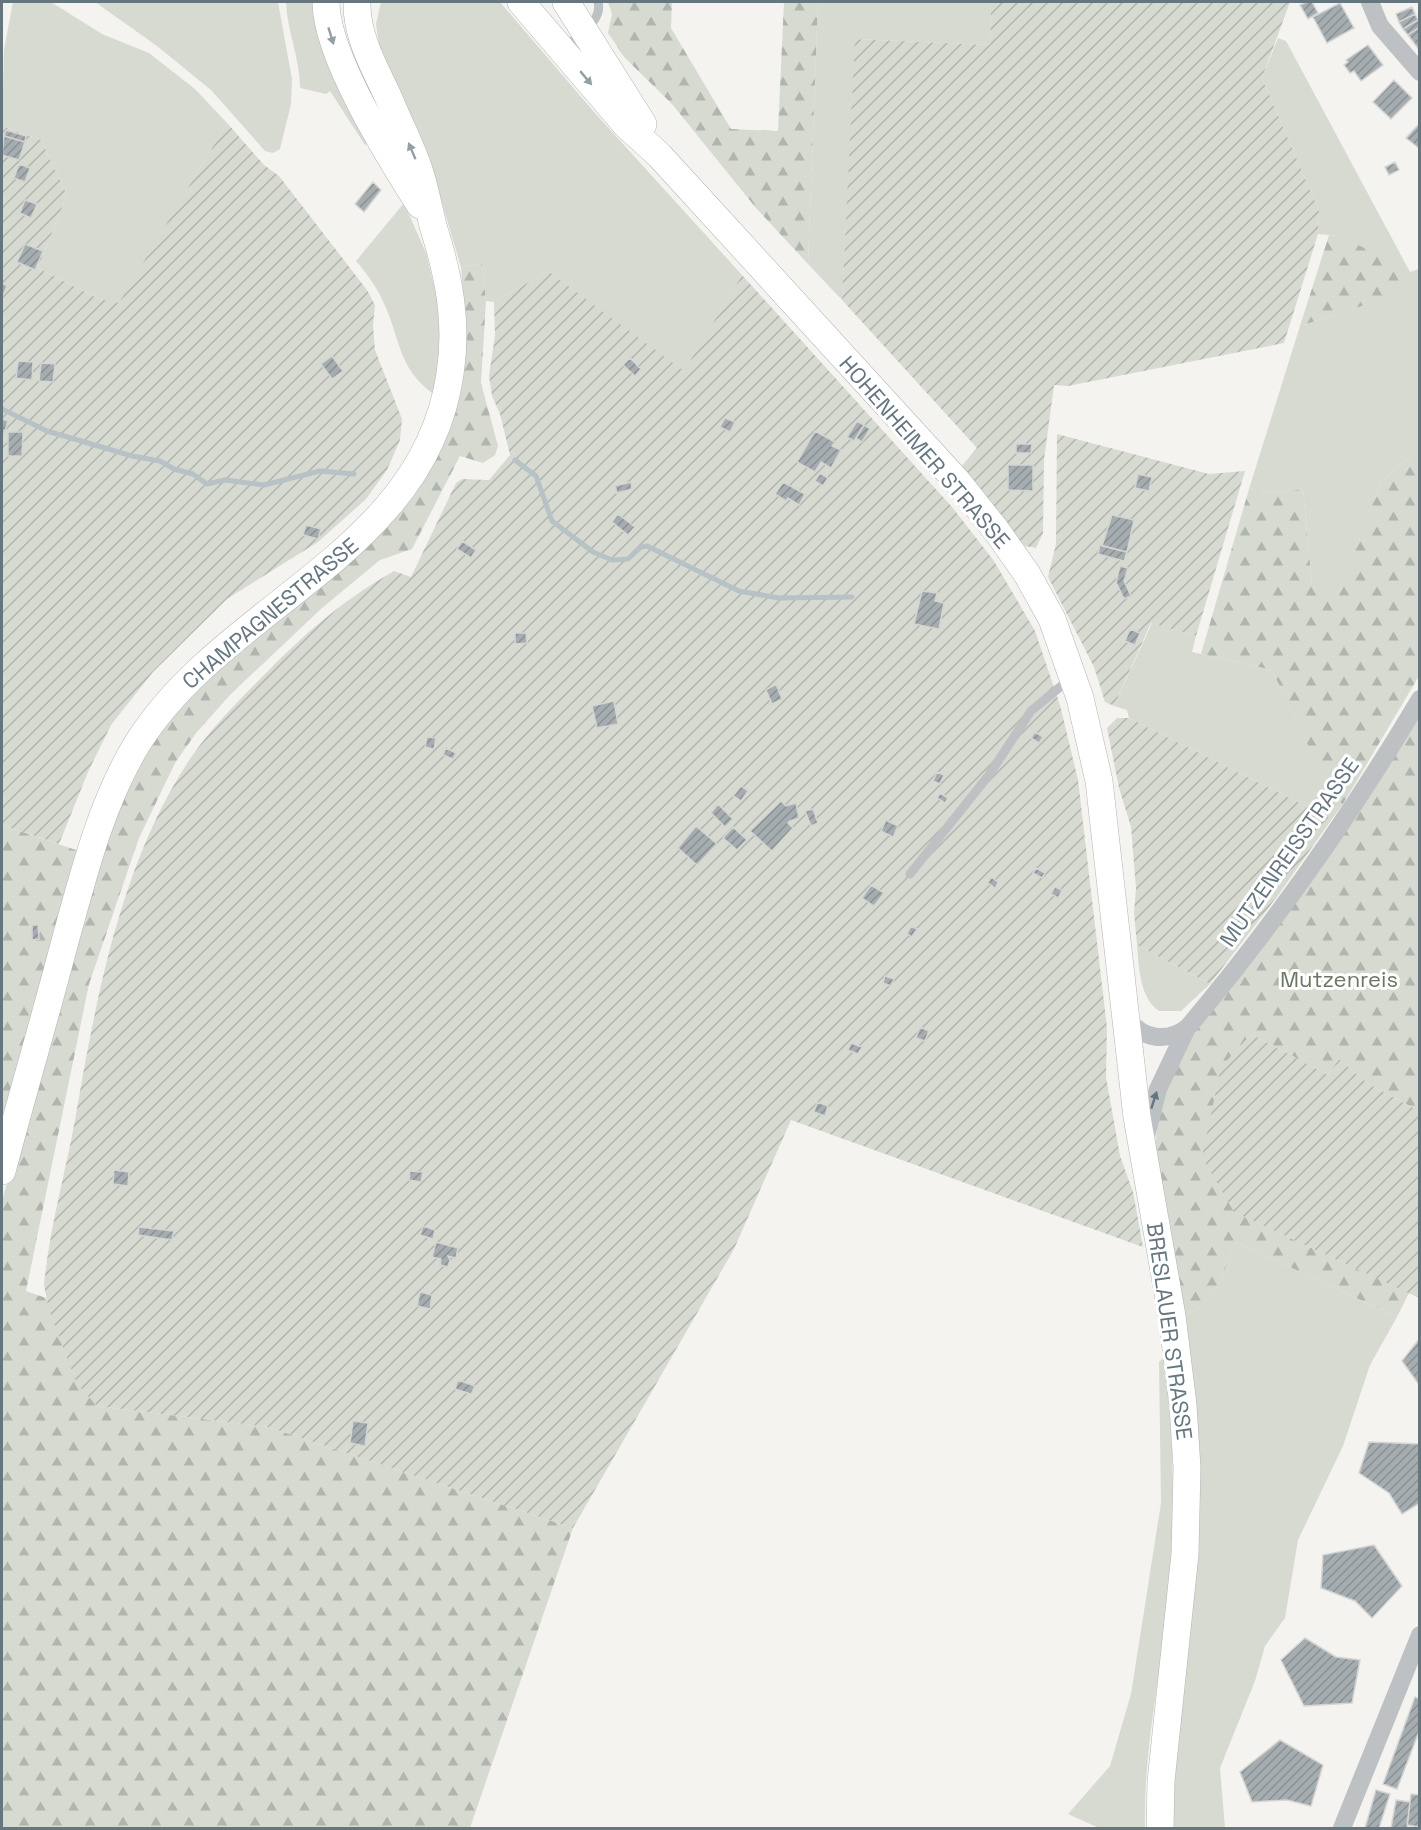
<svg xmlns="http://www.w3.org/2000/svg" width="1421" height="1830" viewBox="0 0 1421 1830" font-family="'Space Grotesk',sans-serif">
	<defs>
		<pattern id="forest-firs" width="22" height="20" patternUnits="userSpaceOnUse" patternTransform="scale(1.5)"><rect width="22" height="20" fill="#d6dad1"/><path d="M5 1l3.5 6h-7zM16 11l3.5 6h-7z" fill="#b1b5af"/></pattern>
		<pattern id="garden-furrows" width="10" height="10" patternUnits="userSpaceOnUse" patternTransform="scale(1.5)"><rect width="10" height="10" fill="#d6dad1"/><path d="M-1 1l2-2M0 10L10 0M9 11l2-2" fill="none" stroke="#b1b5af"/></pattern>
		<pattern id="building-hatch" width="6" height="6" patternUnits="userSpaceOnUse" patternTransform="scale(1.5)"><rect width="6" height="6" fill="#a5adb1"/><path d="M-1 1l2-2M0 6l6-6M5 7l2-2" fill="none" stroke="#8a9195"/></pattern>
	</defs>
	<rect width="100%" height="100%" fill="#f4f3f0"/>
	<path fill="#d6dad1" d="M13,2H51L102,34L149,53L195,89L227,123L119,304L99,299L38,268L67,195L41,140L2,126L4,50Z
		M95,2H278L292,79L291,104L280,149L273,153L265,151L211,90L157,46Z
		M286,2H314L371,141L365,145L330,91L326,94L300,88C300,58 287,31 286,2Z
		M381,2H500L594,112L742,275L684,372L548,271L494,302L486,301L482,264L461,267L442,203L379,45L376,24Z
		M818,2H991L990,45L856,39L842,300L808,264Z
		M1278,38L1286,41L1410,272L1419,269V450L1382,480L1338,594L1312,586L1303,489L1276,493L1249,489L1300,326L1398,294L1341,236L1318,234L1319,211L1262,78Z
		M404,203L426,253L437,298L440,343L437,377L432,393C399,368 401,343 386,308C379,290 368,275 356,261Z
		M1152,623L1196,636L1192,652L1272,670L1333,797L1343,804L1332,819L1129,718L1127,710L1114,706Z
		M1137,945L1210,984L1181,1011H1159C1139,997 1139,966 1137,945Z
		M1236,1242L1397,1317L1370,1365L1343,1446L1298,1540L1285,1618L1265,1646L1255,1681L1220,1768L1225,1828H1168L1179,1317C1215,1307 1223,1272 1236,1242Z
		M1163,1358C1176,1441 1175,1528 1167,1612C1159,1684 1143,1756 1145,1828H1099L1068,1814L1110,1766L1131,1694L1161,1503L1159,1362Z"/>
	<path fill="url(#forest-firs)" d="M608,2H672L671,28L731,129L778,131L784,2H818L808,264L756,208L672,104L625,58L608,33L612,14Z
		M1329,235L1341,236L1410,272L1399,294L1300,326Z
		M482,264L486,301L481,383L498,446L495,455L483,463L460,456L412,549L380,560L322,608L231,694L196,733L175,763L139,838L89,984L26,1291L46,1298L97,1406L268,1427L573,1528L470,1828H2V1201L94,871L138,763L184,699L396,512L429,470L450,428L462,386L466,334L461,267Z
		M1419,450V676L1343,804L1333,798L1272,670L1201,654L1249,489L1276,493L1303,489L1312,586L1338,593L1382,480Z
		M1419,714V1111L1367,1083L1339,1059L1328,1075L1251,1034L1234,1212L1409,1293L1397,1317L1236,1242C1223,1272 1215,1307 1179,1317L1155,1151L1157,1123L1164,1096L1180,1058L1197,1029Z
		M2,825L82,852L2,1138Z"/>
	<path fill="url(#garden-furrows)" d="M991,2H1290L1262,78L1319,211L1318,234L1284,343L1068,386L1054,385L1044,460L1043,533L1036,548L1025,546L961,467L977,448L842,300L855,39L990,45Z
		M227,123L264,165L279,176L367,290L375,305L373,325L375,350L402,419L400,440L387,470L366,499L318,542L227,599L153,672L111,725L88,772L59,844L2,825V126L41,140L67,195L38,268L99,299L119,303Z
		M548,271L684,371L742,275L952,507L994,561L1035,631L1060,705L1078,780L1107,1028L1106,1077L1120,1156L1133,1192L1143,1247L791,1120L734,1249L573,1528L268,1427L97,1406L77,1384L49,1310L44,1285C49,1230 65,1175 75,1120C96,999 121,860 192,756C214,725 240,699 267,672C306,632 346,598 394,571L411,577L456,483L462,479L489,480L510,455L500,414L492,396L489,376L495,335L494,302Z
		M1057,434L1209,474L1245,471L1196,636L1151,623L1114,706L1105,702L1094,667L1048,577L1056,544Z
		M1117,718H1129L1332,819L1279,894L1210,984L1137,945L1134,912L1136,889L1131,827L1119,788L1107,728Z
		M1251,1034L1328,1075L1339,1059L1367,1083L1419,1111V1298L1234,1212L1202,1157L1221,1067Z"/>
	<g fill="none" stroke-linecap="round" stroke-linejoin="round">
		<path stroke="#b6c2c5" stroke-width="5" d="M2,409L47,431L132,456L160,461L174,469L193,474L207,484L225,480L264,485L320,471L354,474
			M515,460L536,476L552,521L593,552L612,560L628,559L641,547L647,546L739,591L779,598L852,597"/>
	</g>
	<path fill="url(#building-hatch)" stroke="#d5d5d3" stroke-width="1.5" d="M1307,2H1312L1318,13L1308,19L1300,5Z
		M1340,3L1354,28L1327,43L1313,17Z
		M1412,7L1415,14L1399,22L1396,14Z
		M1415,14L1418,20L1403,29L1399,22Z
		M1418,20L1420,27L1408,35L1403,29Z
		M1420,27V51L1408,35Z
		M1368,45L1383,65L1361,81L1354,71L1350,73L1344,65L1348,62L1346,60Z
		M1394,80L1412,98L1391,119L1373,102Z
		M1420,123V149L1406,138Z
		M6,130L26,136L25,142L4,136Z
		M4,136L25,142L19,160L2,155Z
		M1395,162L1399,170L1389,175L1385,167Z
		M19,164L30,168L25,182L14,178Z
		M373,182L381,190L364,212L355,204Z
		M25,200L37,204L31,218L20,213Z
		M25,244L43,251L35,270L17,262Z
		M2,283L7,286L3,295L2,294Z
		M332,356L343,371L332,379L321,364Z
		M630,358L641,369L635,376L623,365Z
		M18,361L33,362L32,380L16,378Z
		M41,363L55,364L53,382L39,381Z
		M725,418L735,422L730,432L720,427Z
		M2,419L8,421L5,431L2,430Z
		M857,421L864,425L854,441L847,437Z
		M864,425L870,429L862,442L856,438Z
		M815,431L835,442L832,446L841,450L831,468L821,462L815,472L797,462Z
		M8,432H23L22,456H8Z
		M1016,444H1032L1031,453H1016Z
		M1008,465H1033V491L1008,490Z
		M820,473L828,478L823,486L815,481Z
		M1138,474L1152,477L1149,491L1135,488Z
		M631,482L632,489L617,493L615,486Z
		M783,482L805,494L799,505L788,498L786,501L775,494Z
		M618,514L635,527L628,535L612,522Z
		M1112,515L1134,520L1127,552L1102,546Z
		M306,525L321,529L318,539L303,535Z
		M462,541L476,550L471,558L457,549Z
		M1100,545L1127,552L1124,561L1098,554Z
		M1120,566L1128,568L1124,581L1131,596L1124,599L1116,582Z
		M922,591L937,593L935,601L944,603L939,629L914,624Z
		M1130,629L1140,633L1135,645L1125,641Z
		M515,633H526L527,643L515,644Z
		M776,684L782,699L772,704L766,690Z
		M614,701L618,724L597,728L592,706Z
		M1035,732L1043,737L1039,743L1031,738Z
		M427,737L436,738L434,749L425,747Z
		M446,748L456,753L453,759L443,755Z
		M937,772L944,775L940,784L933,781Z
		M741,786L748,791L741,801L733,796Z
		M940,793L948,798L945,803L937,798Z
		M781,801L786,806L796,803L799,818L790,821L788,823L793,828L772,851L750,831Z
		M718,804L733,819L725,827L711,813Z
		M813,809L818,823L811,826L805,811Z
		M886,820L898,826L893,837L881,831Z
		M696,826L717,844L697,865L678,848Z
		M733,827L747,840L737,850L723,838Z
		M1036,868L1045,873L1042,878L1033,873Z
		M991,877L998,882L995,888L988,883Z
		M871,885L884,893L874,906L862,898Z
		M1055,887L1062,890L1058,898L1051,894Z
		M32,925H38L39,939L32,940Z
		M911,926L917,929L912,937L907,934Z
		M885,976L894,979L891,986L883,983Z
		M920,1027L929,1031L925,1041L916,1038Z
		M851,1043L862,1047L858,1054L848,1050Z
		M817,1102L828,1106L825,1116L814,1112Z
		M114,1170L129,1172L128,1186L113,1184Z
		M410,1171L423,1172L421,1182L409,1180Z
		M423,1226L435,1230L433,1239L420,1235Z
		M139,1227L174,1231L172,1240L138,1235Z
		M436,1242L458,1248L456,1258L448,1256L450,1260L448,1267L440,1265L441,1259L432,1257Z
		M420,1292L432,1295L430,1309L417,1306Z
		M1420,1338V1386L1402,1361Z
		M458,1380L475,1386L471,1394L455,1389Z
		M353,1421L368,1423L365,1446L350,1443Z
		M1369,1442L1420,1444V1503L1402,1514L1389,1493L1359,1473Z
		M1374,1545L1402,1586L1372,1618L1355,1601L1321,1588L1323,1555Z
		M1305,1638L1336,1657L1360,1660L1352,1703L1304,1706L1281,1660Z
		M1415,1697L1420,1699V1729L1397,1789L1383,1784Z
		M1280,1740L1323,1765L1311,1806L1287,1800L1252,1802L1240,1772Z
		M1376,1790L1390,1794L1379,1828H1365Z
		M1411,1794L1420,1795V1827L1407,1825Z
		M1396,1800L1410,1802L1407,1828H1391Z"/>
	<g fill="none" stroke-linecap="round" stroke-linejoin="round">
		<defs>
			<path id="secondary" d="M326,2C326,56 390,158 420,205
				M521,2L626,125L659,155L957,481L996,530L1027,574L1052,619L1080,698L1099,781L1137,1117L1172,1316L1183,1405L1187,1468L1185,1554L1161,1781L1160,1828
				M566,2L643,124
				M2,1171C22,1096 44,1021 64,945C83,877 100,805 137,744C225,603 424,554 450,374C458,323 449,277 434,229C428,207 425,185 417,164C410,145 401,127 393,108C379,74 356,40 357,2"/>
		</defs>
		<use href="#secondary" stroke="#b0b5b8" stroke-width="28"/>
		<path stroke="#bdc1c4" stroke-width="9" d="M564,48C577,36 603,22 598,2
			M910,874L989,775L1031,711L1071,678"/>
		<path stroke="#bdc1c4" stroke-width="18" d="M1370,2L1380,26L1420,72
			M1125,1015C1140,1039 1166,1044 1188,1027C1275,924 1351,815 1420,699
			M1146,1136L1158,1089L1187,1028
			M1342,1828L1420,1635"/>
		<use href="#secondary" stroke="#fff" stroke-width="27"/>
	</g>
	<defs><path id="oneway-solid" d="M-6-.8H1V-3.2L6.5 0L1 3.2V.8H-6Z" transform="scale(1.5)"/></defs>
	<g fill="#939fa5">
		<use href="#oneway-solid" transform="translate(331 36) rotate(73)"/>
		<use href="#oneway-solid" transform="translate(586 78) rotate(50)"/>
		<use href="#oneway-solid" transform="translate(412 151) rotate(-113)"/>
	</g>
	<use fill="#65767f" href="#oneway-solid" transform="translate(1154 1100) rotate(-72)"/>
	<g text-anchor="middle" dominant-baseline="central" stroke-width="6" stroke-linejoin="round" paint-order="stroke">
		<g font-size="22" fill="#65767f" stroke="#fff">
			<text transform="translate(925 452) rotate(49)">HOHENHEIMER STRASSE</text>
			<text transform="translate(270 613) rotate(-40)">CHAMPAGNESTRASSE</text>
			<text transform="translate(1289 852) rotate(-55)">MUTZENREISSTRASSE</text>
			<text transform="translate(1170 1331) rotate(82)">BRESLAUER STRASSE</text>
		</g>
		<g font-size="22" fill="#697763" stroke="#fff">
			<text x="1339" y="979">Mutzenreis</text>
		</g>
	</g>
	<rect width="1421" height="1830" fill="none" stroke="#65767f" stroke-width="6"/>
</svg>
